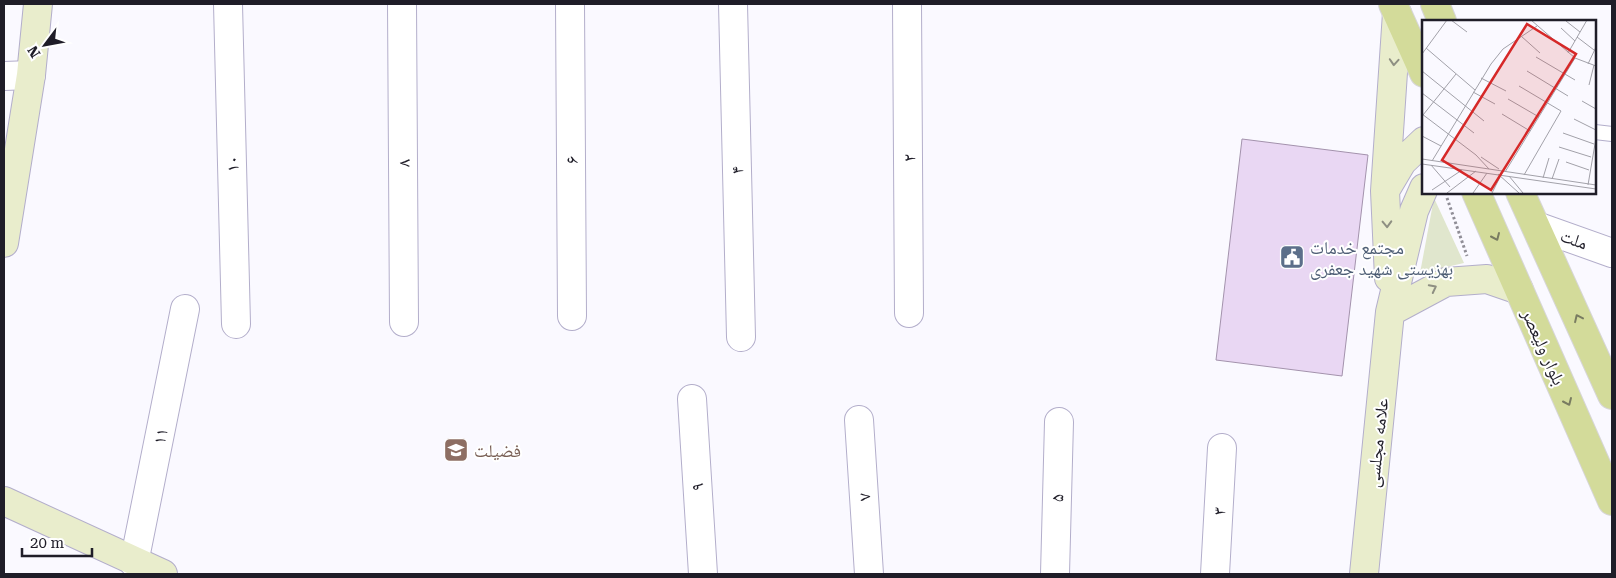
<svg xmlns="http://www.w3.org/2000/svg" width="1616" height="578" viewBox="0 0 1616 578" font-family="'Roboto Serif','Noto Naskh Arabic',serif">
	<rect width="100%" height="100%" fill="#faf9ff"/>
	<path fill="#e0e6cd" d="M1434,198L1464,263L1420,273Z"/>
	<path fill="#e9d7f3" stroke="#a392ac" d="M1242,139L1368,155L1342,376L1216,360Z"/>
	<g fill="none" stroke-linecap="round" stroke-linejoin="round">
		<defs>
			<path id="service" d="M1595,132L1612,134"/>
			<path id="minor" d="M228,4L236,324
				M402,4L404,322
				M570,4L572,316
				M733,4L741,337
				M907,4L909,313
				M4,76L31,75
				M1536,226L1612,253
				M692,399L703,574
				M859,420L869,574
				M134,563L185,309
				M1055,574L1059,422
				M1215,574L1222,448"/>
			<path id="secondary" d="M1386,189L1402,162L1424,141
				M4,243L31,75L38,4
				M1389,278L1385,191L1397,13
				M1390,312L1446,282L1487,279L1519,290
				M4,501L163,574
				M1364,574L1390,312L1414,211L1424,188"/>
			<path id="primary" d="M1393,4L1424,73
				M1435,4L1442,21
				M1476,192L1612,501
				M1520,192L1612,395"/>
		</defs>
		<use href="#service" stroke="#b3aecb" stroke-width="16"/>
		<use href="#minor" stroke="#b3aecb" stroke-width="30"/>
		<use href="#secondary" stroke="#b3aecb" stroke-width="30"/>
		<use href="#primary" stroke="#d7d6d8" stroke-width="30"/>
		<path stroke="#908e97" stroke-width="3" stroke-dasharray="2.5 2.5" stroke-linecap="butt" d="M1447,198L1467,256"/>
		<use href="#service" stroke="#fff" stroke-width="14"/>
		<use href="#minor" stroke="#fff" stroke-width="28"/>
		<use href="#secondary" stroke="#e9edcc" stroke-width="28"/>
		<use href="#primary" stroke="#d3db9a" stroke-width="28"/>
	</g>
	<defs><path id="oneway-chevron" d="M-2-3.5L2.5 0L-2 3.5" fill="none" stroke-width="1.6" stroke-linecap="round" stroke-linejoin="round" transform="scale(1.25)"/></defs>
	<g stroke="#8e8f82">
		<use href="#oneway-chevron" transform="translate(1394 62) rotate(94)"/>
		<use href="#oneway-chevron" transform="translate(1387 224) rotate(88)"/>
		<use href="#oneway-chevron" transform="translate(1433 288) rotate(-27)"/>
	</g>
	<g stroke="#797c61">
		<use href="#oneway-chevron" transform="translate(1496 237) rotate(66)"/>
		<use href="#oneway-chevron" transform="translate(1578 318) rotate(-115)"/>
		<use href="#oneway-chevron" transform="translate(1568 402) rotate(66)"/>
	</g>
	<defs>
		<symbol id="civic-square" viewBox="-11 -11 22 22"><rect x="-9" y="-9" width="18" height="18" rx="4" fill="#5c6f8a" stroke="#fff"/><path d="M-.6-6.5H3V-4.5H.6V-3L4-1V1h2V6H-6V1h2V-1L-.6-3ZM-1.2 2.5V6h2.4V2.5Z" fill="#fff"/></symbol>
		<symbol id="school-square" viewBox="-11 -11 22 22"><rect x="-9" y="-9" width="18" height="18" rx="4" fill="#8d6e63" stroke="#fff"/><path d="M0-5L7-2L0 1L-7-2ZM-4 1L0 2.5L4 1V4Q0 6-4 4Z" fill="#fff"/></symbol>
	</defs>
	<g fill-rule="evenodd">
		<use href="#civic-square" x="1278" y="243" width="28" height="28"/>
		<use href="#school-square" x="442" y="436" width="28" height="28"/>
	</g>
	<g text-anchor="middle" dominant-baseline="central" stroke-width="4" stroke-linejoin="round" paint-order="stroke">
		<g font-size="18" fill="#1f1d28" stroke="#fff">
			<text transform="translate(908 158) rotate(-90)">۲</text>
			<text transform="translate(571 160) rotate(-90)">۶</text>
			<text transform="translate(403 163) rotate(-90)">۸</text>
			<text transform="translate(232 164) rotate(-91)">۱۰</text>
			<text transform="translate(737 170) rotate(-91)">۴</text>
			<text transform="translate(1574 239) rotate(20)">ملت</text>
			<text transform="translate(1544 347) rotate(66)">بلوار ولیعصر</text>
			<text transform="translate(160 436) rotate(-79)">۱۱</text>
			<text transform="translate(1377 443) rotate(-84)">علامه مجلسی</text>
			<text transform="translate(697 487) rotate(-94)">۹</text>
			<text transform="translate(864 497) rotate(-94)">۷</text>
			<text transform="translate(1057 498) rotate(-88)">۵</text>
			<text transform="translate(1219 511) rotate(-87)">۳</text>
		</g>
		<g font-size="18" fill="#4e5e75" stroke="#fff" text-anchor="start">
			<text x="1310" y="247">مجتمع خدمات<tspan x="1310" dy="21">بهزیستی شهید جعفری</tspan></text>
		</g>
		<g font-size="18" fill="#785e54" stroke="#fff" text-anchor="start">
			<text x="474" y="450">فضیلت</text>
		</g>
	</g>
	<g transform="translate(1422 20)">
		<rect width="174" height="174" fill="#faf9ff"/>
		<path fill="none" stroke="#a2a1a9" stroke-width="1" d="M29,0L45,12M109,0L153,38L174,46M144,1L158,12M139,8L153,21M99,16L118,33M155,17L172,30M4,28L53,70M146,33L165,0M0,34L25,0M114,37L153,60M166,44L174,27M0,51L62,101M105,51L146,76M59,58L84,71M167,65L172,45M97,66L139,91L102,155M51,72L73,84M0,73L52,113M86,79L117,97M160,81L174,89M0,94L54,135L67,149M80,94L108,111M1,95L34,54M152,99L174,110M141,113L172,124M0,116L19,126M137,127L169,137M59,137L77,149M0,139L174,165M10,141L69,44L81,29L115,6M144,142L167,150M0,144L174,169M9,145L28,167M83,152L153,38M76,154L97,173M87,156L101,173M121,158L127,138M130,159L137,139M166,165L174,118M10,170L40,150M25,173L54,151M51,173L65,153M70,173L78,157"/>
		<path fill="#d62828" fill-opacity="0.15" stroke="#d62828" stroke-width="2.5" d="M105,4L154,34L69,170L20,140Z"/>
		<rect width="174" height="174" fill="none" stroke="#1f1d28" stroke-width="2.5"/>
	</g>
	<rect width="1616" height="578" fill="none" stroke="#1f1d28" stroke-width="10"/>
	<g transform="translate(45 45) rotate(238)" stroke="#ffffff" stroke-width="4" paint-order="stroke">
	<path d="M0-4L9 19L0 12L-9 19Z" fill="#1f1d28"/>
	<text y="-8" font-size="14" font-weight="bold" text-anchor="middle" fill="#1f1d28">N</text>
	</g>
	<path d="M22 548v8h70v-8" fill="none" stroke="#1f1d28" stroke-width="2.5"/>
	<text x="30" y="548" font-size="15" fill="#1f1d28" stroke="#ffffff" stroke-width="4" paint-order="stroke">20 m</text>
</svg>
